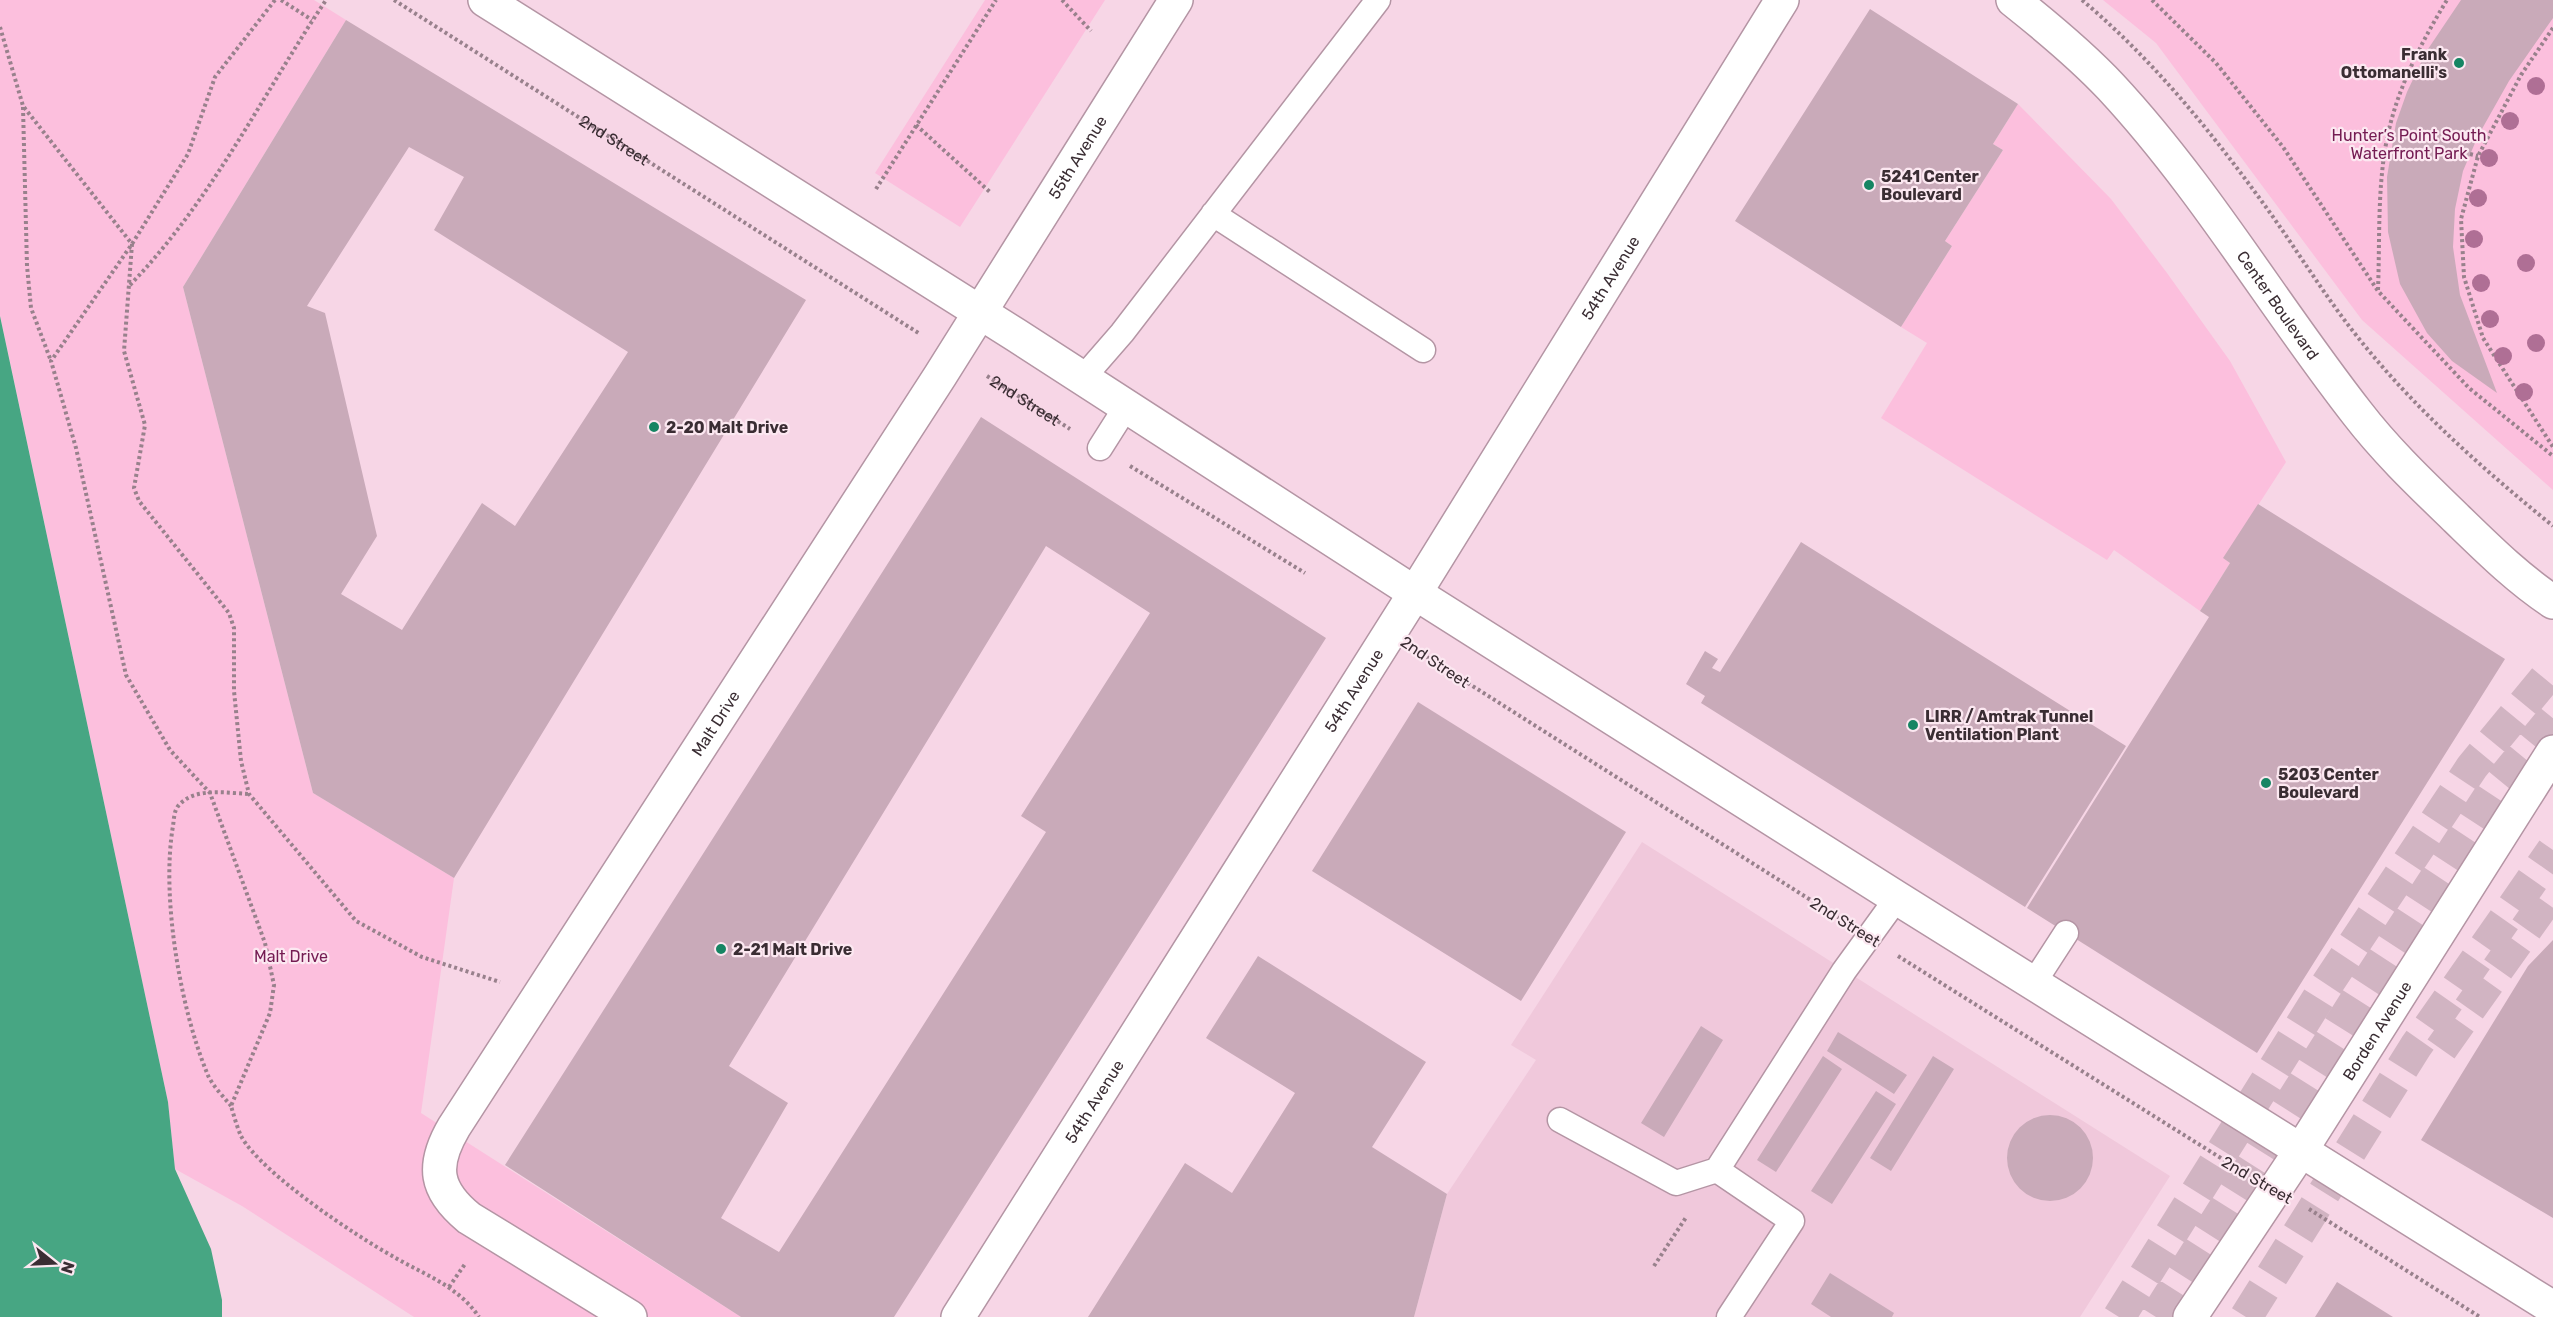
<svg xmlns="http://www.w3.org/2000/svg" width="2553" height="1317" viewBox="0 0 2553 1317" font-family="Rubik,sans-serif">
	<rect width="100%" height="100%" fill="#f7d6e6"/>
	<path fill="#f0c8db" d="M1642,842L2170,1176L2080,1317H1414L1447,1194L1536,1060L1511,1045Z"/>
	<path fill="#fcbfdd" d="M0,0H314L346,20L183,287L313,793L454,878L421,1113L741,1317H414L242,1206L175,1169L168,1102L0,315Z
		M985,0H1105L960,227L875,173Z
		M2103,0H2553V490L2362,320L2156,43Z
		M2018,104L2111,199L2167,273L2230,361L2286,462L2224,558L2230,563L2200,611L2114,550L2107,560L1881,418L1927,343L1901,327L1952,246L1945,241L2003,150L1993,144Z"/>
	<path fill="#47a683" d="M0,316L168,1102L175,1169L211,1249L222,1300V1317H0Z"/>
	<path fill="#c9aab9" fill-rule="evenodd" d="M2461,0H2553V18L2509,81L2478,136L2463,171L2455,209L2453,247L2460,295L2497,393L2452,361L2427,333L2400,284L2388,232L2387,177L2396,123L2407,92L2426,52Z
		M1870,9L2018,104L1993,144L2003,150L1945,241L1952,246L1901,327L1735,221Z
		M346,20L806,300L454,878L313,793L183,287ZM409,147L464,177L434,230L628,352L515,526L482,503L402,630L341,594L377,536L325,313L307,306Z
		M981,417L1326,638L894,1317H741L505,1165ZM1046,546L1150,613L1021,816L1046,832L779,1252L721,1218L788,1103L729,1066Z
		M2258,504L2505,659L2257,1053L2027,908L2209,617L2200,611L2230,563L2223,558Z
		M1801,542L2126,746L2025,907L1701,703L1705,696L1686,684L1705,651L1718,659L1712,668L1720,672Z
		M1418,702L1626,832L1521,1001L1312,871Z
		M2553,940V1218L2421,1140L2528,966Z
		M1258,956L1426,1062L1372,1147L1447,1194L1414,1317H1088L1185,1163L1232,1193L1295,1093L1206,1038Z
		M1701,1026L1723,1040L1664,1137L1641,1123Z
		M1838,1032L1907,1075L1894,1094L1827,1051Z
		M1823,1056L1842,1069L1776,1172L1757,1160Z
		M1933,1056L1954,1069L1891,1171L1870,1158Z
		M1876,1091L1896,1104L1832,1204L1811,1191Z
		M2007 1158a43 43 0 1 1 86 0a43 43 0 1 1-86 0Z
		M1830,1273L1894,1313L1892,1317H1831L1811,1304Z
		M2337,1282L2393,1317H2315Z"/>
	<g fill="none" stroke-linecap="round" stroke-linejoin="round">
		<path stroke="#d1b4c2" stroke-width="33" stroke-dasharray="33 16" stroke-linecap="butt" d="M2441,1049L2553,891
			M2119,1317L2324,989L2472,767L2553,669
			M2156,1317L2362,991L2493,791L2553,718
			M2246,1317L2416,1046L2553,850"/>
		<defs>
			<path id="lane" d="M1213,214L1423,350
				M1082,379L1122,333L1378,0
				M1100,448L1126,407
				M2033,984L2066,933
				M1560,1120L1676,1183L1717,1170L1792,1221L1729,1317
				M1717,1170L1844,971L1897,898"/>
			<g id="street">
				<path d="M485,0L1016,335L1415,593L1897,898L2553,1308"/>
				<path id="s3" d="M2013,0C2047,27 2081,55 2111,87C2204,187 2274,307 2357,413C2387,452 2422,485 2457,519C2488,549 2517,578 2553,602"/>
				<path id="s4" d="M630,1317L469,1218C435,1190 431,1166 454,1127L940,376L1176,0"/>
				<path id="s5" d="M958,1317L1415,593L1782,0"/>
				<path id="s6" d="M2190,1317L2300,1152L2553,752"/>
			</g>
		</defs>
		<use href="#lane" stroke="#b495a4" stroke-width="27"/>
		<use href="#street" stroke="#b495a4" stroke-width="36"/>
		<g stroke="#98818c" stroke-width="4" stroke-dasharray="3 3" stroke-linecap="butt">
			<path d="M275,0L215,77L188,154L132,244L51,361L76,448L126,675L170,750L210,793L265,943L274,985L270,1013L231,1106C234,1116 237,1127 241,1136C261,1173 356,1236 394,1257C425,1275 458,1286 479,1317"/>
			<path d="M281,0L312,20"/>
			<path id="s1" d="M394,0L920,334"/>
			<path d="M1062,0L1091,31"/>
			<path d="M2082,0C2152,59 2209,129 2263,203C2296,248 2325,297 2360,340C2417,411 2483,469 2553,526"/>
			<path d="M2152,0L2216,63L2283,147L2378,291L2469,388L2553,456"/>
			<path d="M0,27L23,106L132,244L124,351L145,425L134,488L139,501L229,613L234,628V691L241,761L249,794L356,921L422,957L500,982"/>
			<path d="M2553,28L2521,75L2478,156L2461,219L2464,277L2483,338L2553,447"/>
			<path d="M23,107L27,266L31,308L51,361"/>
			<path d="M916,125L990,192"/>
			<path d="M2470,154L2478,156"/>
			<path d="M876,189L996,0"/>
			<path d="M130,285C212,200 261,97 326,0"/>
			<path d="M2378,290C2380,238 2377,184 2388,134C2398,87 2422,41 2447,0"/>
			<path id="s2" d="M987,376L1070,429"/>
			<path d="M1130,466L1305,573"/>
			<path d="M1422,654L1839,918"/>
			<path d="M1898,956L2240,1170"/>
			<path d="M231,1106C223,1096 211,1084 207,1073C180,1007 161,896 173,826C174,819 174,810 179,805C195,787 227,793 249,794"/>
			<path d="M2309,1209L2480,1317"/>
			<path d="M1654,1266L1687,1216"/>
			<path d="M449,1287L465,1264"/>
		</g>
		<use href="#lane" stroke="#fff" stroke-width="24"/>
		<use href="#street" stroke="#fff" stroke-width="33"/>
	</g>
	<g fill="#af6f95">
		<circle cx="2536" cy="86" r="9"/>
		<circle cx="2510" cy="121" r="9"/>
		<circle cx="2489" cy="158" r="9"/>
		<circle cx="2478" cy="198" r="9"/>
		<circle cx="2474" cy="239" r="9"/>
		<circle cx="2526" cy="263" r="9"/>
		<circle cx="2481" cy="283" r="9"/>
		<circle cx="2490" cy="319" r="9"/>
		<circle cx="2536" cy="343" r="9"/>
		<circle cx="2503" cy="356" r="9"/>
		<circle cx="2524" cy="392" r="9"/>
	</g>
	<g fill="#168563" stroke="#fce8f1" stroke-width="2">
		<circle cx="2459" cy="63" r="6"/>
		<circle cx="1869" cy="185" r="6"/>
		<circle cx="654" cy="427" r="6"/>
		<circle cx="1913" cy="725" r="6"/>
		<circle cx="2266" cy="783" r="6"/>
		<circle cx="721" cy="949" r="6"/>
	</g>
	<g text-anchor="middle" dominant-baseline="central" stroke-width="4.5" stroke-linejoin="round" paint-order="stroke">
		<g font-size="16" font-weight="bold" fill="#3a2d33" stroke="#fce8f1" text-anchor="start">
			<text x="2447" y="54" text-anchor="end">Frank<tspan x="2447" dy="18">Ottomanelli's</tspan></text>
			<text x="1881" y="176">5241 Center<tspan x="1881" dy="18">Boulevard</tspan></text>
			<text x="666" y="427">2-20 Malt Drive</text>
			<text x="1925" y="716">LIRR / Amtrak Tunnel<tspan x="1925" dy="18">Ventilation Plant</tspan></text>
			<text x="2278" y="774">5203 Center<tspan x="2278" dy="18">Boulevard</tspan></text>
			<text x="733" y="949">2-21 Malt Drive</text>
		</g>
		<g font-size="16" fill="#741b52" stroke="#fce8f1">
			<text x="2409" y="135">Hunter’s Point South<tspan x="2409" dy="18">Waterfront Park</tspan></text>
			<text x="291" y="956">Malt Drive</text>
		</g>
		<g font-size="16" fill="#3a2d33" stroke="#fce8f1">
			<text stroke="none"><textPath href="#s1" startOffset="261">2nd Street</textPath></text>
			<text stroke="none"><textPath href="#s4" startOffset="1446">55th Avenue</textPath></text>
			<text stroke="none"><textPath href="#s5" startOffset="1227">54th Avenue</textPath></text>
			<text stroke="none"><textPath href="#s3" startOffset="406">Center Boulevard</textPath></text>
			<text stroke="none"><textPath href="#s2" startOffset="45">2nd Street</textPath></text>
			<text transform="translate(1435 662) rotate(34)">2nd Street</text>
			<text stroke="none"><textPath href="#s5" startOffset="741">54th Avenue</textPath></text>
			<text stroke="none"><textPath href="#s4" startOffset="774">Malt Drive</textPath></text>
			<text transform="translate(1845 922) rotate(32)">2nd Street</text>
			<text stroke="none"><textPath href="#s6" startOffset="342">Borden Avenue</textPath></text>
			<text stroke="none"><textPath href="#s5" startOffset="255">54th Avenue</textPath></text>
			<text transform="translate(2257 1180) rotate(30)">2nd Street</text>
		</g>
	</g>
	<g transform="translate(54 1263) rotate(108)" stroke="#fce8f1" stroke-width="4.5" paint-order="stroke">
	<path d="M0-4.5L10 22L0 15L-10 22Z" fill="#3a2d33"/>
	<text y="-9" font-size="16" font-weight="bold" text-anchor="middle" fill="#3a2d33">N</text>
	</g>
</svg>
